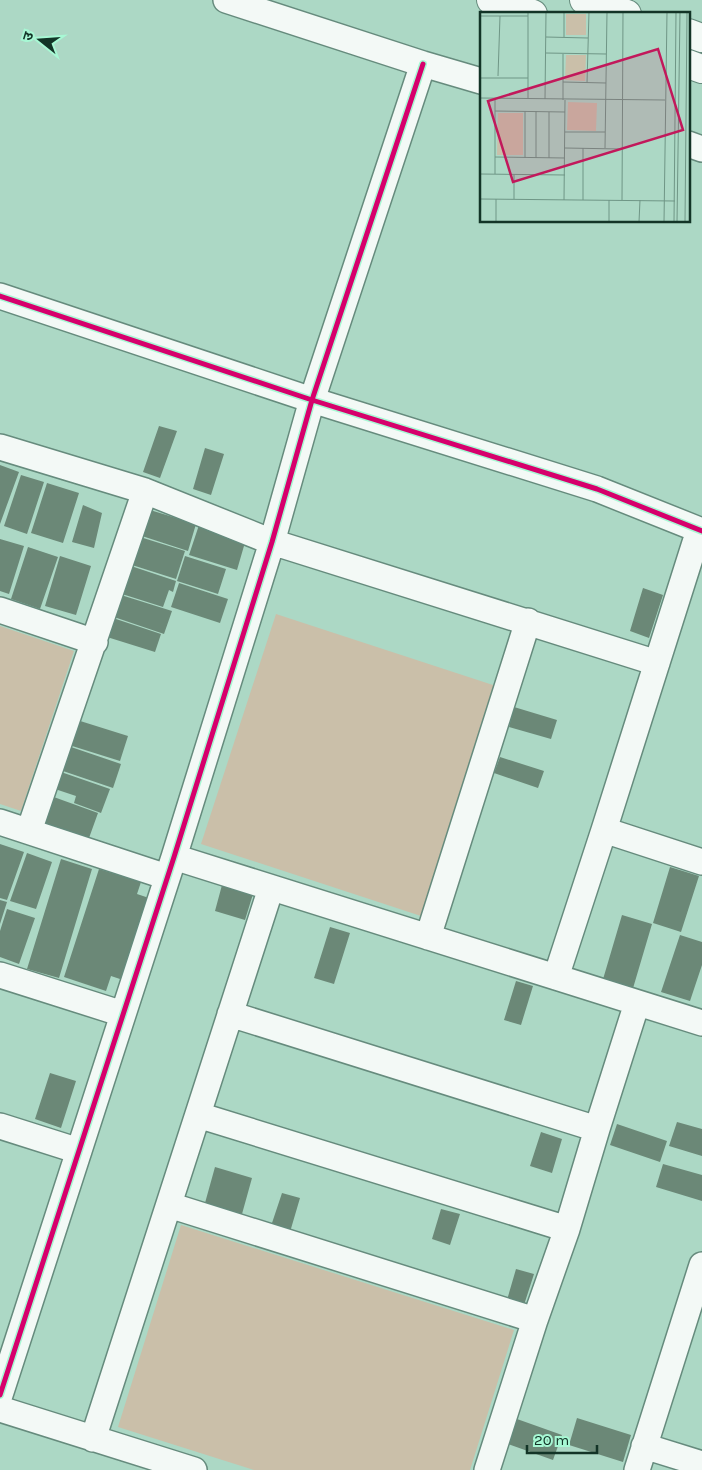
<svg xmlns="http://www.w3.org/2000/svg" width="702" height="1470" viewBox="0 0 702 1470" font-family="Karla,'Noto Sans Devanagari',sans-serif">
	<rect width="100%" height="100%" fill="#acd8c5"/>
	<path fill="#cabfa9" d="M276,614L496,686L421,916L201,844Z
		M0,626L74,651L21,811L0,804Z
		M181,1225L514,1330L470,1470H254L118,1427Z"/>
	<path fill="#6b8877" d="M159,426L177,431L160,478L143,472Z
		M205,448L224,454L211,495L193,489Z
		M0,465L19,472L0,524Z
		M21,475L44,482L27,534L4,526Z
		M47,483L79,493L63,543L31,533Z
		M83,505L102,513L94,548L72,542Z
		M150,510L196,524L188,551L142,536Z
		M199,525L246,539L237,570L189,555Z
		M140,537L185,551L176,579L132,565Z
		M0,539L24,546L9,594L0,591Z
		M28,547L58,557L40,609L11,599Z
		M60,556L91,566L76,615L45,606Z
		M185,556L226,569L218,594L177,581Z
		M131,566L176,581L173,592L169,590L163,607L122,594Z
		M179,583L228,599L220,623L171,607Z
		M643,588L663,595L649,638L630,631Z
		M121,595L172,611L164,634L114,617Z
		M113,618L161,634L155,652L107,637Z
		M514,707L557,720L551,739L509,727Z
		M77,720L128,736L120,761L69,745Z
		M71,747L121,764L113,788L63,771Z
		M500,757L544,771L538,788L494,773Z
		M61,772L110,789L101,813L74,803L76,796L55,789Z
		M51,796L98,813L89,838L42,822Z
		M0,844L24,852L7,900L0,898Z
		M27,853L52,862L36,909L10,901Z
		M61,859L92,869L59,978L27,969Z
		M670,867L699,876L681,932L653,923Z
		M99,869L141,882L137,894L149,898L123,980L111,976L106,991L64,977Z
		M222,885L253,894L245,920L215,911Z
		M0,900L7,902L0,924Z
		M7,909L35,918L19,964L0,957V931Z
		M622,915L652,924L631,995L601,986Z
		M330,927L350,933L334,984L314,978Z
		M680,935L702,942V965L690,1001L661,992Z
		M516,981L533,986L521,1025L504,1020Z
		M50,1073L76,1081L61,1128L35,1119Z
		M677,1122L702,1129V1156L669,1146Z
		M617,1124L667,1141L660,1162L610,1145Z
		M541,1132L562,1139L552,1173L530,1166Z
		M663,1164L702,1175V1201L656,1187Z
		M215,1167L252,1178L242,1214L205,1203Z
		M282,1193L300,1198L290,1232L271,1226Z
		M441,1209L460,1214L450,1245L432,1239Z
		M516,1269L534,1274L524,1305L507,1300Z
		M577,1418L631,1435L623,1462L569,1445Z
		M517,1419L562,1435L553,1460L508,1444Z"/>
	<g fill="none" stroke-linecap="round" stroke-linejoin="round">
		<defs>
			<path id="street" d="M226,0L423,64L481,81
				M688,144L702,149
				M0,296L312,400L597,489L702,531
				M0,447L145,491L272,542L657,663
				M0,610L95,642
				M0,822L167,877
				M604,830L702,862
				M29,831L145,491
				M174,857L702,1023
				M428,937L528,621
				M0,975L123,1014
				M556,977L604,830L699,530
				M230,1014L597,1129
				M198,1115L567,1229
				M0,1126L79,1151
				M169,1205L535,1320
				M0,1395L174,857L272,542L312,400L423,64
				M0,1409L194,1470
				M93,1439L271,888
				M644,1446L702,1464
				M487,1470L535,1320L567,1229L597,1129L637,1003
				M637,1470L702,1265"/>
			<path id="secondary" d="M491,0L533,14
				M584,0L627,14
				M688,33L702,38
				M688,64L702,69"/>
		</defs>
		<use href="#street" stroke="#668b7d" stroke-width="28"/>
		<use href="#secondary" stroke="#668b7d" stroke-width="30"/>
		<use href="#street" stroke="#f3f9f6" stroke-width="25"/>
		<use href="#secondary" stroke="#f3f9f6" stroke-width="28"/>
		<defs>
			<path id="cycleway" d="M0,296L312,400L597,489L702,531
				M0,1395L174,857L272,542L312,400L423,64"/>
		</defs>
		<use href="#cycleway" stroke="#a7f8d4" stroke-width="8"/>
		<use href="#cycleway" stroke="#d6006c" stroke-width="5"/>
	</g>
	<g transform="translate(480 12)">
		<rect width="210" height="210" fill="#acd8c5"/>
		<path d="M86,2H106V23H86ZM86,43H106L105,69L85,68ZM88,90L117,91L116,119L87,118ZM18,101H43V143H17Z" fill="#cabfa9"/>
		<path fill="none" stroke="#6f9686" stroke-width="1" d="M0,4H48M66,25L108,26M84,25V0M66,41L126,42M18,64L20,4M0,66H48M83,70L126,71M107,71L109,0M0,86L185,88M48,87V0M65,87L66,0M83,88V42M15,99L85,100M85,120H125M85,136L141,137M125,136L127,0M15,145L85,146M45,146V99M56,146V99M69,146V100M0,162L85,163M15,162V86M0,187L195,189M34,187V163M84,188L85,88M103,188V136M142,188L143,0M16,210V187M129,210V188M159,210L160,188M184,210L187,0M194,210L196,0M197,210L200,0M205,210L207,0"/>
		<path fill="#c2185b" fill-opacity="0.15" stroke="#c2185b" stroke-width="2.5" d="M178,37L203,118L33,170L8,89Z"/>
		<rect width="210" height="210" fill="none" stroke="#133427" stroke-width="2.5"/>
	</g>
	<g transform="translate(40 40) rotate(287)" stroke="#a7f8d4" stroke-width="4" paint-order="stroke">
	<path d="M0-4L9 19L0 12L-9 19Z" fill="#133427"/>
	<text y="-8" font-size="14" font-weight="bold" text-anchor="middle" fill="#133427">उ</text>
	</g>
	<path d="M527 1445v8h70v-8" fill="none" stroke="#133427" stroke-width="2.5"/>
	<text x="534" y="1445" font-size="15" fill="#133427" stroke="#a7f8d4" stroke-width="4" paint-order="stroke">20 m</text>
</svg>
